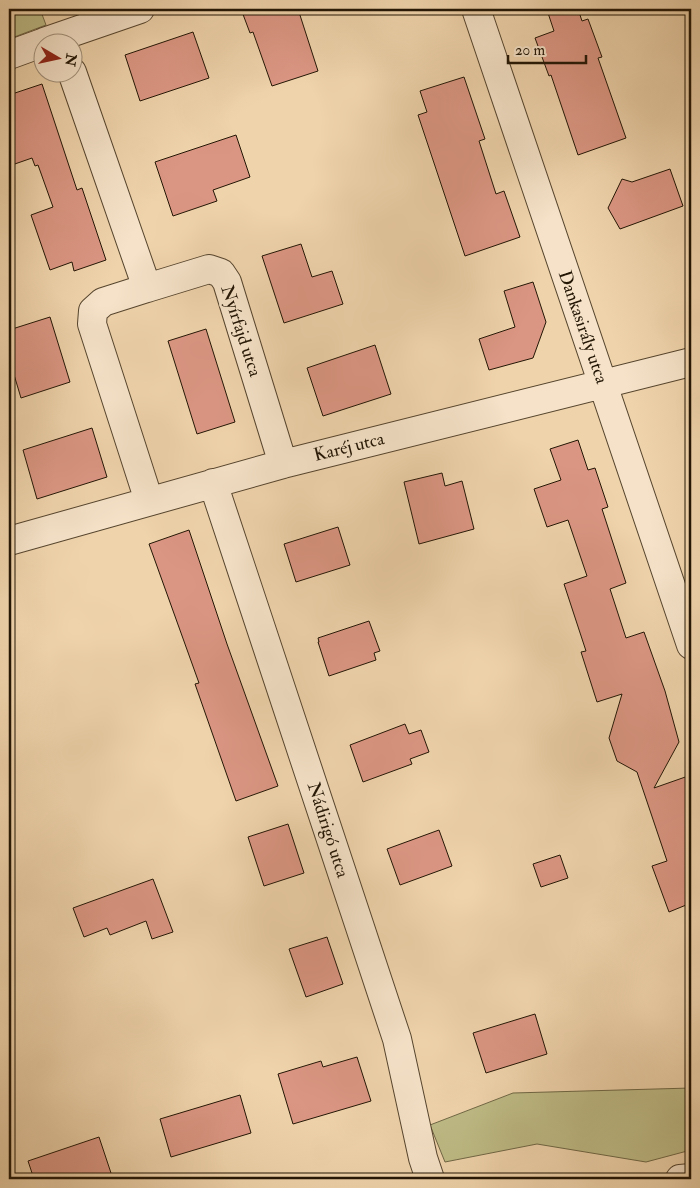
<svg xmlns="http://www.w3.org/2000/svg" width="700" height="1188" viewBox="0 0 700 1188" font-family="'IM FELL Double Pica',serif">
	<rect width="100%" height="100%" fill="#efd3ab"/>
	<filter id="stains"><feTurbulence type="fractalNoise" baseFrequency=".004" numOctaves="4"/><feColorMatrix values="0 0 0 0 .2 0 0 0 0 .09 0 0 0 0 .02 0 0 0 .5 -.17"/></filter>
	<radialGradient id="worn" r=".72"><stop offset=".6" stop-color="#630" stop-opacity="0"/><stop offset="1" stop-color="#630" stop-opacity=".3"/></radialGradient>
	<path fill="#bebb86" stroke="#706846" d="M9,9H40L46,25L9,39Z
		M691,1088V1150L646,1162L537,1144L445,1162L430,1125L513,1093Z"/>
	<path fill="#db9683" stroke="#231605" d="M241,9H298L318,71L272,86L253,32L250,33Z
		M560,9H578L582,21L588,19L602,57L598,58L626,138L578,155L551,75L549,76L535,38L554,31L548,13Z
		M193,32L209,78L140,101L125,55Z
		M464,77L485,139L479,141L496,194L504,191L520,237L465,256L418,115L427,112L420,91Z
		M42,84L77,190L82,188L106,260L74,271L72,262L50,270L31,215L53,207L38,165L35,166L32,158L9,166V95Z
		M236,135L250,177L213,190L217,201L173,216L155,162Z
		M670,169L683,206L620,229L608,208L622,179L632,182Z
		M301,244L312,277L332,271L343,304L284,323L262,256Z
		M533,282L546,322L533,358L489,370L479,339L515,327L504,291Z
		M50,317L70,382L21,398L9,358V330Z
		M206,329L235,422L197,434L168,341Z
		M375,345L391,394L323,416L307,368Z
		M92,428L107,477L37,499L23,450Z
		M578,440L588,470L595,468L608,507L602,509L626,583L610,589L626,638L644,632L665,691L679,742L654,788L691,775V903L669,912L652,866L667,861L637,772L617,761L609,738L622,694L597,702L581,652L586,651L564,584L587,576L568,520L547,527L534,489L561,480L550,449Z
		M442,473L445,486L462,481L474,529L419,544L404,482Z
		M338,527L350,565L296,582L284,544Z
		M189,530L227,644L278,786L236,801L195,684L199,683L149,544Z
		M369,621L380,651L374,653L376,660L329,676L318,642H319L318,638Z
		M405,724L409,734L421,730L429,752L410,759L412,764L363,782L350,745Z
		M288,824L304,873L264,886L248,837Z
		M439,830L452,866L400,885L387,849Z
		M560,855L568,878L541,887L533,864Z
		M153,879L173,932L152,939L146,921L110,935L107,928L84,937L73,908Z
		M327,937L343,984L306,997L289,949Z
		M535,1014L547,1054L486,1073L473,1033Z
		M357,1057L371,1101L293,1124L278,1074L321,1061L323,1067Z
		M240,1095L251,1133L171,1157L160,1119Z
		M99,1137L113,1179H34L28,1161Z"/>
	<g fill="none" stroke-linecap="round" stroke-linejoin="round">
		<defs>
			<path id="minor" d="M476,9L691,645
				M44,42L140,9
				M9,55L42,43
				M72,72L147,288L103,302L93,311L92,324L149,501
				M147,288L209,269L221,273L227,282L283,464
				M213,483L397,1039L423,1158L430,1179
				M9,541L283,464L691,362
				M680,1179L691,1178"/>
		</defs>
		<use href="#minor" stroke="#56452e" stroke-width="30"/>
		<use href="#minor" stroke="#f5e2c8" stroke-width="28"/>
	</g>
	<g text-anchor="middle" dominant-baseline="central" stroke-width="4.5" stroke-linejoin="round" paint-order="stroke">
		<g font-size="18" fill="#231605" stroke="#f5e2c8">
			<text transform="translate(583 327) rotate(71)">Dankasirály utca</text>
			<text transform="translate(241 331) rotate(72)">Nyírfajd utca</text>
			<text transform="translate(349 447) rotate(-14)">Karéj utca</text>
			<text transform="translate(328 830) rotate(72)">Nádirigó utca</text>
		</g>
	</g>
	<rect width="700" height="1188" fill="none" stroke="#efd3ab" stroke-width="30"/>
	<rect x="10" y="10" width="680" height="1168" fill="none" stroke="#231605" stroke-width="2.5"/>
	<rect x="15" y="15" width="670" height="1158" fill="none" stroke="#231605"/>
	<g transform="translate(58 58) rotate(99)"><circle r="24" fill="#f5e2c8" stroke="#a1907a"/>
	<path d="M0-4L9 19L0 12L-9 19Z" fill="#8f2418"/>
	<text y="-8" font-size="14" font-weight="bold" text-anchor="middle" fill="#231605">N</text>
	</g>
	<path d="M508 55v8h78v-8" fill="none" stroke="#231605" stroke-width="2.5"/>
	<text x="515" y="55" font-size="15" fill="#231605" stroke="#f5e2c8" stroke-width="4" paint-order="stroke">20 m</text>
	<rect width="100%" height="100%" filter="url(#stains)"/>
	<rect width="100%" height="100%" fill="url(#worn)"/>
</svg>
